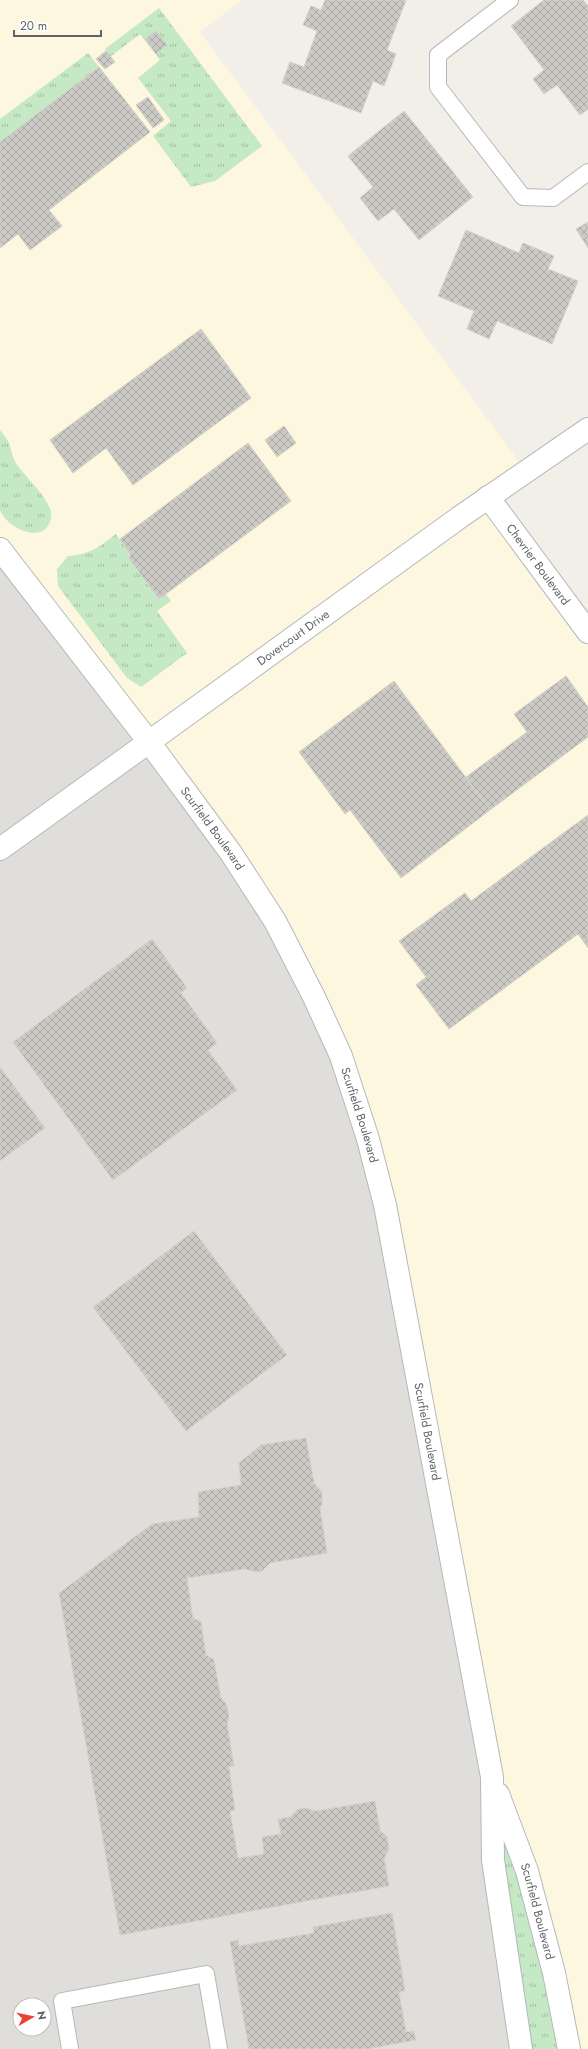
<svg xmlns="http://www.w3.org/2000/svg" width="588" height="2049" viewBox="0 0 588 2049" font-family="Jost,sans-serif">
	<defs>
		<pattern id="grass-tufts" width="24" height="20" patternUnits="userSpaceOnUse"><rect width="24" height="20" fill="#c5e8c5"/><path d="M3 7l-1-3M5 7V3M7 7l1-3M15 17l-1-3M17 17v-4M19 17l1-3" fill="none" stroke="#a3c0a4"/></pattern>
		<pattern id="building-cross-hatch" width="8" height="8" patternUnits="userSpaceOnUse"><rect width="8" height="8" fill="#cccac5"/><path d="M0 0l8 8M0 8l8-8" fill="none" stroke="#a9a8a4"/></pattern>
	</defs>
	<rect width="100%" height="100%" fill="#f1efe8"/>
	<path fill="#fef7e0" d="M0,0H242L200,32L526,471L488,497L588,632V2049H569L0,549Z"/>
	<path fill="#e0deda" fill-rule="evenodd" d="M0,549L275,921L368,1139L492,1777L521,2049H0ZM20,2005H44V2029H20Z"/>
	<path fill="url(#grass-tufts)" d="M159,8L262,146L215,181L191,187L153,136L171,121L138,78L160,60L140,34L110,57L105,49Z
		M88,53L99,67L0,142V119Z
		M0,430C3,434 7,438 9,443C11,449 12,456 16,463C24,476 55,503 51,518C46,546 7,529 0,510C0,505 0,497 0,492C0,471 0,451 0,430Z
		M116,534L131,555L129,558L159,599L166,594L171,601L157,611L187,653L141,687L127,678L58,586L57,569L68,556C91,554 98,548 116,534Z
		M492,1778L569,2049H521Z"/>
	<path fill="url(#building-cross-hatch)" stroke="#d6d1c6" d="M325,0H406L387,50L396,54L384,86L373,81L361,113L282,83L290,62L304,67L317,31L303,25L311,6L321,10Z
		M544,0H583L588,6V109L580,115L557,85L544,94L533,79L544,70L511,26Z
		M156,31L167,45L156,54L145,39Z
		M106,51L115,62L105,69L96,59Z
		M99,67L150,132L49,210L62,226L30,250L18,234L0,248V142Z
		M148,97L164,120L153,128L136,105Z
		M404,111L473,197L419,240L394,209L378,221L360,198L373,187L348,156Z
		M588,222V248L576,229Z
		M466,230L519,253L523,243L554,256L548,269L578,281L552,344L497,321L489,339L467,329L474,311L438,296Z
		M201,329L251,398L133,485L106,448L73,473L50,440Z
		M284,426L296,443L277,457L265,440Z
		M248,443L291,501L159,599L129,558L131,555L120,539Z
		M566,676L588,707V737L490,810L466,777L527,732L514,714Z
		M394,681L490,810L401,878L350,810L345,814L299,752Z
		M588,815V948L578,934L449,1029L416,985L426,977L399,941L465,893L471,901Z
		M152,939L187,988L181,993L217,1043L208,1050L237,1090L113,1180L13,1042Z
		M0,1067L45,1128L0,1161Z
		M194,1231L287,1355L186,1431L93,1307Z
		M306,1438L314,1483L322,1492V1504L320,1508L327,1553L270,1563L262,1571L256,1572L245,1569L187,1578L193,1618L201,1622L206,1655L214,1660L221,1698L226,1704L228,1710L229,1718L227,1724L234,1766L229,1767L235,1810L230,1811L238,1858L264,1854L262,1837L281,1834L278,1819L290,1817L298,1809L306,1808L316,1811L375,1801L380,1830L387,1837L389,1849L384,1858L389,1886L120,1935L59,1593L152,1524L199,1517L198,1492L241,1485L239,1463L261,1445Z
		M392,1913L405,1991L399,1992L406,2032L414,2031L416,2040L367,2049H249L230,1942L238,1940L239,1946L314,1933L313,1927Z"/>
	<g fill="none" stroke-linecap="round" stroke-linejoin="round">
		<defs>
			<path id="service" d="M510,0L438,55V87L523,197L553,198L588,172
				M70,2049L62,2001L206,1974L219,2049"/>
			<path id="minor" d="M0,849L149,742"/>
			<g id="tertiary">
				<path id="s1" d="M488,497L588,632"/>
				<path id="s2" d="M0,549L149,742L231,853L275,921L314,997L341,1056L368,1139L385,1205L492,1777L493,1860L521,2049"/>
				<path id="s3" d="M149,742L460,517L588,429"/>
				<path id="s4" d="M498,1794L527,1871L554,1973L569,2049"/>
			</g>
		</defs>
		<use href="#service" stroke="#b5b8bc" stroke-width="18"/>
		<use href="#minor" stroke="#b5b8bc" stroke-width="24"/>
		<use href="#tertiary" stroke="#b5b8bc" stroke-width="24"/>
		<use href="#service" stroke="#fff" stroke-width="16"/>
		<use href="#minor" stroke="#fff" stroke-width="22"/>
		<use href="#tertiary" stroke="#fff" stroke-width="22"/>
	</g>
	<g text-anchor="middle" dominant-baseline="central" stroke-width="3" stroke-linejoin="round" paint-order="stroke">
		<g font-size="12" fill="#5f6368" stroke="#fff">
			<text stroke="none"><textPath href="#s1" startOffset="84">Chevrier Boulevard</textPath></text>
			<text stroke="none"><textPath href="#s3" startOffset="178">Dovercourt Drive</textPath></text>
			<text stroke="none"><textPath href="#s2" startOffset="351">Scurfield Boulevard</textPath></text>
			<text stroke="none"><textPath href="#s2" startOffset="675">Scurfield Boulevard</textPath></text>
			<text stroke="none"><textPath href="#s2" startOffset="999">Scurfield Boulevard</textPath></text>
			<text stroke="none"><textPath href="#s4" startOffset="124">Scurfield Boulevard</textPath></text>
		</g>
	</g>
	<g transform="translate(32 2017) rotate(81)"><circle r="19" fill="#ffffff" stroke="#bfc1c3"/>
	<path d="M0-3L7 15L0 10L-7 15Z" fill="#ea4335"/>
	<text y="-6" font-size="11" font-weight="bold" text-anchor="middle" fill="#5f6368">N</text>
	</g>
	<path d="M14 30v6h87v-6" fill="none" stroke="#5f6368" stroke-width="2"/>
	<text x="20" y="30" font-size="12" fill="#5f6368" stroke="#ffffff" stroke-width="3" paint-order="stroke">20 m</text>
</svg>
